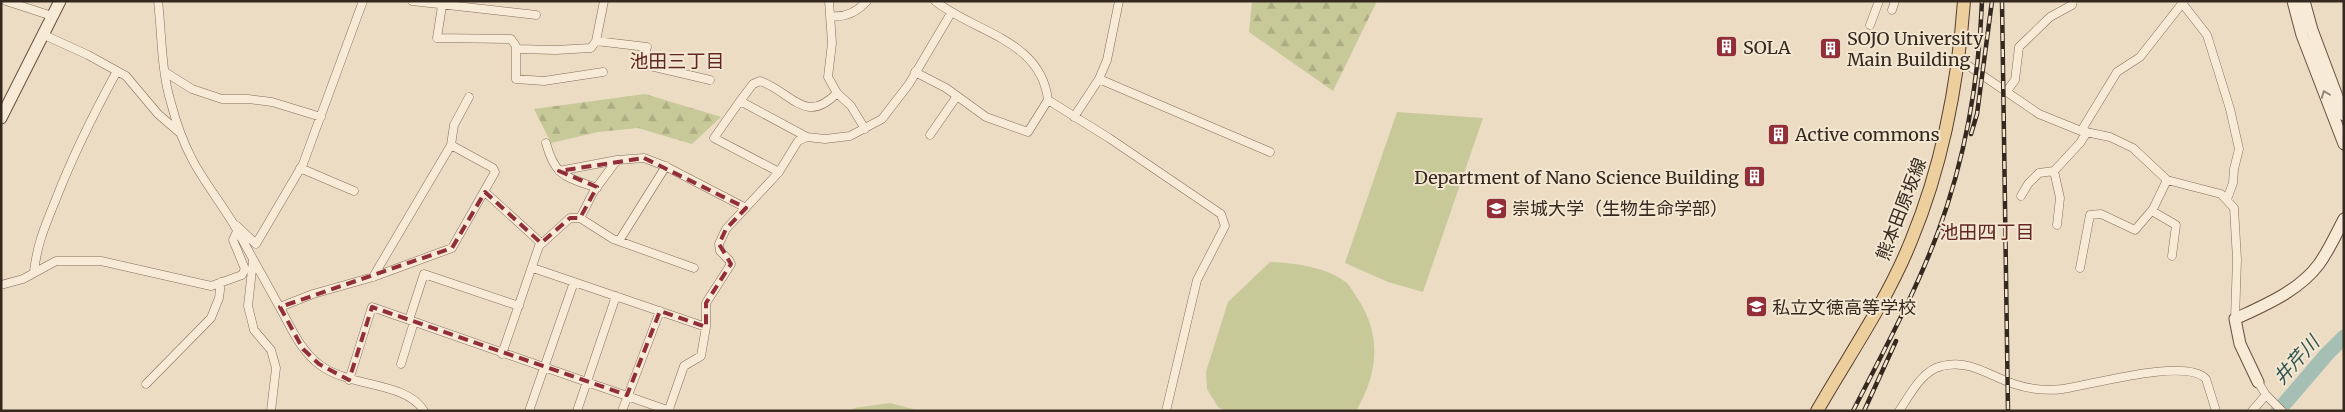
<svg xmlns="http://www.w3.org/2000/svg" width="2345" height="412" viewBox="0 0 2345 412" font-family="Merriweather,'Noto Sans JP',serif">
	<defs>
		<pattern id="forest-firs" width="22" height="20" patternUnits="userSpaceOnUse" patternTransform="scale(1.25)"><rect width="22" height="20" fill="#c7c998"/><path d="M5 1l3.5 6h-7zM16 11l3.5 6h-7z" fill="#acad83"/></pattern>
	</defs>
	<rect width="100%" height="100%" fill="#ebdcc3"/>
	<path fill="url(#forest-firs)" d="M1252,1H1377L1333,91L1249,32Z
		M645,94L721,117L692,144L638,128L598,132L551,143L534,109Z"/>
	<path fill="#c7c998" d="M1397,112L1483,118L1423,292L1388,282L1345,263Z
		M1270,262C1295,263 1327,267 1347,283C1351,287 1354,294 1358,299C1382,336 1378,374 1356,411H1226L1218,407L1207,389L1206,372L1228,302Z
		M890,403L920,411H851L854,408Z"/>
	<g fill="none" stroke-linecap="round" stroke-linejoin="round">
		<path stroke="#a5bfb5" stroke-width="15" d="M2278,411L2327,354L2344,337"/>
		<defs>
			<path id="street" d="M6,1L52,16
				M158,1C162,35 161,70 171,103C176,122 183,142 192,159C205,184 223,205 237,230C251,255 265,281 279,306C291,327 299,349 320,365C350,388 406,381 424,411
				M412,1L536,15
				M829,1L832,43L828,77L837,93L851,106L865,129
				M935,1C976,33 1041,40 1048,100
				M2182,3L2207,35L2230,109L2239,149L2234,169L2233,183L2227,199
				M442,6L437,38L511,39L516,46V79L544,81L603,72
				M1892,10L1895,1
				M830,16C845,18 857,12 867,1
				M1870,25L1879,1
				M42,34L88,55L126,76L158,114L180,133
				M596,41L604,1
				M516,49L556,50L591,48L596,41L647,47L643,61L646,65L710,80
				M1960,60L2039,114L2081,131L2110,137L2133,148L2167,180L2221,194L2234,208L2237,259L2235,319
				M165,72L192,89L222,99H248L272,102L321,117
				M915,72L946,88L986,117L1028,132L1048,100L1109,138L1221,214L1225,226L1197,280L1166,411
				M1099,79L1270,152
				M2006,92L2015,80L2019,47L2050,17L2072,5L2073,1
				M740,101L753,84L760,81C792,92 805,126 837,93
				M1074,117L1099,79L1107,60L1119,1
				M2081,131L2117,72L2140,57L2184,1
				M930,135L957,96
				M546,143C555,177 566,177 597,188
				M300,168L354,191
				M559,171L617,160
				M2054,171L2060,198L2057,225
				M779,172L714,138L740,101L807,137
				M485,192L541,243
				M2021,196L2028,184L2039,173L2054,171L2080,143L2087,132
				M2152,211L2176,225L2172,256
				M580,218L594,191L617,160L644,158L665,166L746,208
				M237,226L256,244L303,164L363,1
				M619,241L666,166
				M253,261L248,306L254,330L271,350L276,368L271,411
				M533,268L706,327
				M2080,268L2090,215L2101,214L2135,230L2153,209L2167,180
				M34,272C37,244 45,226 56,199C73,155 94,113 117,71
				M373,277L451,145L454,125L469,97
				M1,285L23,279L56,261H101L211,286L242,275L245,269L233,240L237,231
				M280,307L313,294L373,277L452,248L495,172L493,168L451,145
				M409,320L424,274L519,306
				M502,354L539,246L570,218H580L613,239L694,268
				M401,364L414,322
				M349,380L372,307L670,411
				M2258,382L2266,395L2282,411
				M146,384L211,318L219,298L221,282
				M669,409L684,366L701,356L706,327V303L731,264L729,260L720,251L719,244L726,229L779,172L798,141L807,137L825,139L850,136L882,119L909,84L951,13
				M529,411L574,282
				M577,411L616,296
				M622,411L660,311
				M1899,411C1910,395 1922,370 1942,366C1970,359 1989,376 2014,384C2029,389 2047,391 2063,389C2091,385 2187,357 2206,379L2216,411
				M2252,411L2266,395"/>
			<path id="secondary" d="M2293,1L2302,35L2344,144
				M2304,1L2312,30L2344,115
				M1,118L60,1
				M2258,382L2240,344L2235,319C2265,305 2299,291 2319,264C2329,250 2336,234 2344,219"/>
			<path id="primary" d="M1817,411C1849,355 1887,301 1911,241C1943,164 1958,84 1964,1"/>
		</defs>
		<use href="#street" stroke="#856e5b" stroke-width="9"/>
		<use href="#secondary" stroke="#674f3e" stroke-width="13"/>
		<use href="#primary" stroke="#533d2f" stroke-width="14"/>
		<use href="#street" stroke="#f7ead6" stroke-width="8"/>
		<use href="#secondary" stroke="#f7ead6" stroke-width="11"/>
		<use href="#primary" stroke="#edce9d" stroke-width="12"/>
		<defs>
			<path id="rail" d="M2002,1L2008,411
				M1971,134L1977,114L1992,1
				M1853,411C1883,352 1915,294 1938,232C1965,159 1979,79 1982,1
				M1864,411L1896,341"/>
		</defs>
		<use href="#rail" stroke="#35281e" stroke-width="4.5"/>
		<use href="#rail" stroke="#f3e7d2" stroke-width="2.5" stroke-dasharray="8" stroke-linecap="butt"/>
	</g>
	<defs><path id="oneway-chevron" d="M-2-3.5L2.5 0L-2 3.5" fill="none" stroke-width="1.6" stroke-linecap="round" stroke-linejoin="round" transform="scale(1.25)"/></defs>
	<use stroke="#96897a" href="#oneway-chevron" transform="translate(2325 94) rotate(-111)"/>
	<path fill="none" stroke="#912e37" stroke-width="4" stroke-dasharray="10 6" stroke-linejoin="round" d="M644,158L746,208L726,229L719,244L731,264L706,303V327L660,311L627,395L372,307L349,380L319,364L303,349L280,307L452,248L485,192L541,243L570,218H580L597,187L559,171Z"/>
	<defs>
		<symbol id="building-square" viewBox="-11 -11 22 22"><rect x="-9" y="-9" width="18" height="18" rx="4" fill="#912e37" stroke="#f3e7d2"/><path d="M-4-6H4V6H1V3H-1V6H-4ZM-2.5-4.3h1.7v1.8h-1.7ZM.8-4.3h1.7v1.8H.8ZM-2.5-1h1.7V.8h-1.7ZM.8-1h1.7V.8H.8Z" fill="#fff"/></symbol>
		<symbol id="university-square" viewBox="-11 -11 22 22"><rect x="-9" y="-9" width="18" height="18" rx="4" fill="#912e37" stroke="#f3e7d2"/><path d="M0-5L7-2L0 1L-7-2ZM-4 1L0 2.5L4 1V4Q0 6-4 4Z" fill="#fff"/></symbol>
		<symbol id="school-square" viewBox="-11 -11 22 22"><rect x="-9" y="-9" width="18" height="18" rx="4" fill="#912e37" stroke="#f3e7d2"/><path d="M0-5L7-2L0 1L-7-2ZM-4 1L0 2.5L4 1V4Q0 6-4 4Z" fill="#fff"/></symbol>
	</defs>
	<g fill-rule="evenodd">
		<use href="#building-square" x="1714" y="34" width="25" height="25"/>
		<use href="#building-square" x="1818" y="36" width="25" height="25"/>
		<use href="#building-square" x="1766" y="122" width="25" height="25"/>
		<use href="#building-square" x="1742" y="164" width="25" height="25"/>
		<use href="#university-square" x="1484" y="196" width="25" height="25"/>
		<use href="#school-square" x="1744" y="294" width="25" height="25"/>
	</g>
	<g text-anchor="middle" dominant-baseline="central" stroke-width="4" stroke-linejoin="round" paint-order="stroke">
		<g font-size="18" fill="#35281e" stroke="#f3e7d2" text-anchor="start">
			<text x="1847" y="38">SOJO University<tspan x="1847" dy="21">Main Building</tspan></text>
			<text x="1743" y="47">SOLA</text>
			<text x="1795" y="134">Active commons</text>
			<text x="1739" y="177" text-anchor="end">Department of Nano Science Building</text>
			<text x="1512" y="208">崇城大学（生物生命学部）</text>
			<text x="1772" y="307">私立文徳高等学校</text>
		</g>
		<g font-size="18" fill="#35281e" stroke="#f3e7d2">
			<text transform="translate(1901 209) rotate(-69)">熊本田原坂線</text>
		</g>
		<g font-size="19" fill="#602820" stroke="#f3e7d2">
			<text x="677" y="61">池田三丁目</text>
			<text x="1987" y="232">池田四丁目</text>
		</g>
		<g font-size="19" font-style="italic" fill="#2e544f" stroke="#f3e7d2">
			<text transform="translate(2296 360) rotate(-48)">井芹川</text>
		</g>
	</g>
	<rect width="2345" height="412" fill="none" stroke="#35281e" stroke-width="5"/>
</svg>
